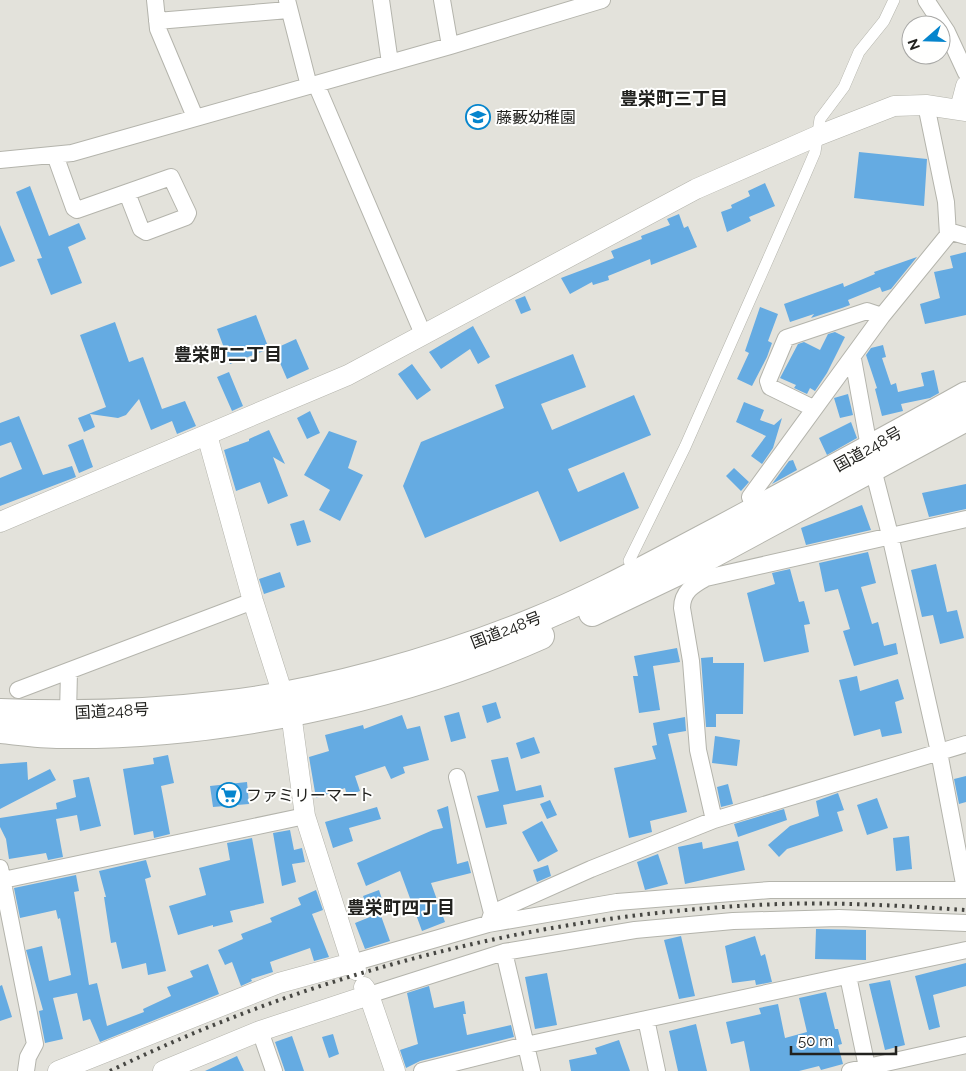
<svg xmlns="http://www.w3.org/2000/svg" width="966" height="1071" viewBox="0 0 966 1071" font-family="Raleway,'Noto Sans JP',sans-serif">
	<rect width="100%" height="100%" fill="#e3e2db"/>
	<path fill="#65abe2" d="M859,152L927,159L924,206L854,198Z
		M765,183L775,206L749,217L751,221L727,232L721,212L732,208L731,205L750,196L748,191Z
		M30,186L49,236L79,223L86,239L68,247L82,283L51,295L37,259L42,258L16,192Z
		M679,214L684,228L688,226L697,247L651,265L650,259L608,276L609,280L593,285L592,282L570,294L561,278L614,258L611,251L642,239L641,236L670,225L667,219Z
		M0,225L15,261L0,267Z
		M966,252V315L925,324L920,304L940,298L934,272L953,268L950,256Z
		M917,257L891,289L882,292L880,287L848,300L850,305L842,308L811,318L814,314L790,322L784,304L843,283L844,287L875,274L874,272Z
		M525,296L531,310L521,314L515,300Z
		M760,307L778,314L768,341L772,343L767,357L752,386L737,379L749,353L745,351Z
		M256,315L269,349L230,364L217,329Z
		M115,322L129,362L143,357L162,409L185,401L196,426L177,434L172,421L151,430L139,399L126,415L118,418L90,414L95,427L84,432L78,418L106,407L80,335Z
		M473,326L490,357L478,364L470,349L441,369L429,352Z
		M835,332L845,337L827,373L815,391L810,388L807,394L794,388L796,385L780,378L798,344L804,342L820,350L828,334Z
		M296,339L309,369L287,379L274,349Z
		M883,345L886,357L882,358L891,385L896,383L898,392L924,386L921,373L934,370L939,393L930,398L901,404L903,411L882,416L875,389L877,388L866,355L871,348Z
		M573,354L586,387L541,404L552,430L634,395L651,435L568,469L578,492L624,472L639,508L560,542L538,491L425,538L403,486L421,442L504,408L495,385Z
		M412,364L431,390L417,400L398,374Z
		M229,372L243,406L232,411L217,377Z
		M848,394L853,415L840,418L834,398Z
		M744,402L764,410L760,420L774,425L782,418L773,448L762,464L751,456L766,436L736,422Z
		M310,411L320,433L307,439L297,418Z
		M19,416L43,475L72,466L76,477L0,506V478L22,469L11,442L0,446V423Z
		M851,422L857,438L827,455L819,438Z
		M269,430L285,464L273,457L288,496L268,504L260,482L236,491L224,450L249,441V439Z
		M329,431L357,441L348,468L363,475L340,521L319,510L330,490L304,475Z
		M83,439L93,467L79,473L68,445Z
		M793,460L797,470L772,484L789,461Z
		M734,468L749,482L741,491L726,476Z
		M966,484V509L929,517L922,493Z
		M862,505L871,530L806,545L801,528Z
		M304,520L311,542L297,546L290,524Z
		M868,552L876,583L861,587L872,624L878,622L884,646L896,643L898,654L854,666L843,631L850,629L838,589L825,592L819,563Z
		M936,564L947,612L957,610L964,638L940,644L933,615L922,617L911,570Z
		M790,569L799,602L804,601L810,624L804,625L809,652L764,662L747,593L775,584L772,573Z
		M280,572L285,587L264,594L259,579Z
		M677,648L680,662L653,666L660,710L639,713L633,676H638L634,656Z
		M713,657V663H744L743,714H716V727H706L701,658Z
		M857,676L860,691L898,679L904,699L895,702L902,733L882,737L880,729L854,736L839,680Z
		M496,702L501,718L487,723L482,706Z
		M459,712L466,738L451,742L444,716Z
		M402,715L407,729L420,726L429,760L403,767L405,773L391,779L385,766L355,776L360,791L347,796L345,788L316,798L309,757L329,751L325,735L363,725L364,729Z
		M685,717L686,731L668,734L687,812L650,821L652,832L629,838L614,768L656,759L652,746L657,745L653,723Z
		M715,736L740,740L737,766L712,763Z
		M534,737L540,753L521,759L516,743Z
		M168,755L174,783L161,786L170,834L154,838L153,831L134,835L123,769L154,764L153,758Z
		M508,757L516,791L541,785L544,797L503,805L507,824L486,828L477,796L499,791L491,760Z
		M27,762L28,780L50,769L56,780L0,809V764Z
		M966,776V802L959,804L954,779Z
		M89,777L101,826L80,831L77,815L56,819L63,857L48,860L46,853L9,859L6,839L0,827V818L57,809L56,803L76,797L73,780Z
		M247,782L249,804L213,807L210,786Z
		M728,784L733,804L721,807L717,787Z
		M838,793L844,810L837,812L843,831L787,849L779,857L768,845L790,826L819,816L816,801Z
		M877,798L888,828L867,835L857,805Z
		M550,800L557,815L547,819L540,804Z
		M448,806L457,864L468,861L471,873L431,883L445,922L422,931L400,871L366,886L357,863L433,830L443,828L437,810Z
		M377,807L381,819L349,828L353,841L333,848L325,822Z
		M784,809L787,820L738,837L734,824Z
		M542,821L558,851L538,862L522,832Z
		M290,830L294,850L302,848L305,862L292,864L296,882L282,886L273,833Z
		M909,836L912,869L896,871L893,838Z
		M252,838L264,903L230,911L233,922L213,927V925L178,935L169,906L206,895L199,868L230,860L227,843Z
		M738,841L745,870L685,884L678,847L702,842L703,849Z
		M658,854L668,884L645,890L637,862Z
		M146,860L151,877L145,879L166,971L148,975L146,963L122,969L116,942L111,943L104,897H106L99,871Z
		M548,865L551,876L537,882L533,870Z
		M76,875L79,891L74,892L89,985L97,983L107,1026L144,1012L143,1009L171,996L167,987L193,977L190,971L208,964L219,994L100,1042L90,1019L83,1021L77,993L53,998L63,1039L45,1043L39,1011L43,1010L26,950L42,946L49,981L71,975L60,918L58,919L56,910L20,918L14,888Z
		M316,890L323,910L312,914L329,957L314,961L310,948L270,962L273,972L251,979L252,981L241,986L232,962L225,965L218,950L243,939L241,934L272,922L270,918L301,905L298,898Z
		M379,890L385,908L370,914L363,896Z
		M380,913L390,941L365,949L355,923Z
		M816,929L866,930V960L815,959Z
		M681,936L695,996L679,999L664,940Z
		M755,936L761,956L765,954L772,982L756,985L755,980L732,983L725,946Z
		M966,963V986L933,995L940,1027L929,1030L915,976Z
		M547,973L557,1025L535,1029L525,977Z
		M890,980L905,1045L885,1050L869,984Z
		M2,985L12,1017L0,1021V986Z
		M429,986L434,1008L464,1001L466,1014H463L467,1035L511,1025L514,1037L420,1061L406,1068L400,1050L418,1044L407,993Z
		M826,992L835,1029H838L842,1044L838,1045L843,1064L821,1070L819,1066L799,1071H750L744,1041L731,1044L726,1022L761,1014L759,1008L778,1004L785,1038L807,1032L799,998Z
		M696,1024L707,1071H678L669,1031Z
		M333,1034L339,1054L329,1058L322,1037Z
		M292,1036L304,1071H285L275,1042Z
		M619,1040L630,1071H571L569,1060L597,1054L595,1048Z
		M237,1056L244,1071H205Z"/>
	<g fill="none" stroke-linecap="round" stroke-linejoin="round">
		<defs>
			<path id="pedestrian" d="M629,561L685,447L803,180L815,152L820,119L844,87L859,52L884,21L894,0"/>
			<path id="minor" d="M155,0L158,29L195,117
				M287,0L309,86
				M381,0L390,63
				M442,0L450,46
				M926,0L947,32L966,73
				M157,21L288,10
				M316,84L423,334
				M55,155L74,208L77,210L171,177L188,213L186,217L146,232L141,229L127,193
				M0,160L72,153L450,46L602,0
				M948,231L966,236
				M853,359L873,469L890,535L939,752L965,889
				M813,408L770,387L768,381L786,338L867,311L882,316
				M755,510L750,497L882,316L948,235L946,202L926,105
				M18,690L253,601
				M68,714L69,671
				M457,777L492,913L489,922
				M714,820L698,750L691,661L682,608C682,592 693,585 706,578L966,519
				M0,868L35,1044L28,1057L26,1071
				M3,880L305,816
				M492,913L591,869L714,820L966,744
				M504,952L532,1071
				M352,963L488,924L617,902L770,890H966
				M848,976L867,1067L866,1071
				M369,995L504,952L635,930L733,921L839,918L966,923
				M646,1019L657,1071
				M260,1031L274,1071
				M422,1071L526,1045L966,950
				M850,1071L966,1045"/>
			<path id="tertiary" d="M960,109L966,86
				M207,435L253,601L283,695L291,713L305,816L352,963L356,970
				M0,522L348,375L696,189L817,136L894,106L926,105L966,111
				M364,987L369,995L395,1071
				M58,1071L279,983L352,963
				M163,1071L260,1031L369,995"/>
			<path id="trunk" d="M592,613L697,563L966,418
				M0,712C74,715 149,713 223,704C321,693 437,660 529,623C595,597 657,562 720,529C802,485 884,441 966,395
				M0,730C20,732 40,735 61,735C217,737 397,700 541,636"/>
		</defs>
		<use href="#pedestrian" stroke="#b4b4ac" stroke-width="12"/>
		<use href="#minor" stroke="#b4b4ac" stroke-width="18"/>
		<use href="#tertiary" stroke="#b4b4ac" stroke-width="21"/>
		<use href="#trunk" stroke="#b4b4ac" stroke-width="28"/>
		<use href="#pedestrian" stroke="#fff" stroke-width="11"/>
		<use href="#minor" stroke="#fff" stroke-width="16"/>
		<use href="#tertiary" stroke="#fff" stroke-width="20"/>
		<use href="#trunk" stroke="#fff" stroke-width="26"/>
		<path stroke="#474743" stroke-width="4" stroke-dasharray="2.5 5" stroke-linecap="butt" d="M110,1071C318,970 549,912 780,904C842,902 904,906 966,910"/>
	</g>
	<defs>
		<symbol id="school-ring" viewBox="-11 -11 22 22"><circle r="9.5" fill="#fffffe" stroke="#0685cd" stroke-width="1.5"/><path d="M0-5L7-2L0 1L-7-2ZM-4 1L0 2.5L4 1V4Q0 6-4 4Z" fill="#0685cd"/></symbol>
		<symbol id="supermarket-ring" viewBox="-11 -11 22 22"><circle r="9.5" fill="#fffffe" stroke="#0685cd" stroke-width="1.5"/><path d="M-6-5.5h2.5l.6 2H6L4.5 2H-2.5L-4.4-4H-6ZM-1.5 3.2a1.3 1.3 0 1 0 .1 0ZM3 3.2a1.3 1.3 0 1 0 .1 0Z" fill="#0685cd"/></symbol>
	</defs>
	<g fill-rule="evenodd">
		<use href="#school-ring" x="464" y="103" width="28" height="28"/>
		<use href="#supermarket-ring" x="215" y="781" width="28" height="28"/>
	</g>
	<g text-anchor="middle" dominant-baseline="central" stroke-width="4" stroke-linejoin="round" paint-order="stroke">
		<g font-size="16" fill="#22221f" stroke="#fffffe" text-anchor="start">
			<text x="496" y="117">藤藪幼稚園</text>
			<text x="246" y="795">ファミリーマート</text>
		</g>
		<g font-size="16" fill="#22221f" stroke="#fffffe">
			<text transform="translate(868 449) rotate(-29)">国道248号</text>
			<text transform="translate(506 630) rotate(-21)">国道248号</text>
			<text transform="translate(112 711) rotate(-3)">国道248号</text>
		</g>
		<g font-size="18" font-weight="bold" fill="#22221f" stroke="#fffffe">
			<text x="674" y="98">豊栄町三丁目</text>
			<text x="228" y="354">豊栄町二丁目</text>
			<text x="401" y="907">豊栄町四丁目</text>
		</g>
	</g>
	<g transform="translate(926 40) rotate(250)"><circle r="24" fill="#fffffe" stroke="#a7a7a5"/>
	<path d="M0-4L9 19L0 12L-9 19Z" fill="#0685cd"/>
	<text y="-8" font-size="14" font-weight="bold" text-anchor="middle" fill="#22221f">N</text>
	</g>
	<path d="M791 1046v8h105v-8" fill="none" stroke="#22221f" stroke-width="2.5"/>
	<text x="798" y="1046" font-size="15" fill="#22221f" stroke="#fffffe" stroke-width="4" paint-order="stroke">50 m</text>
</svg>
